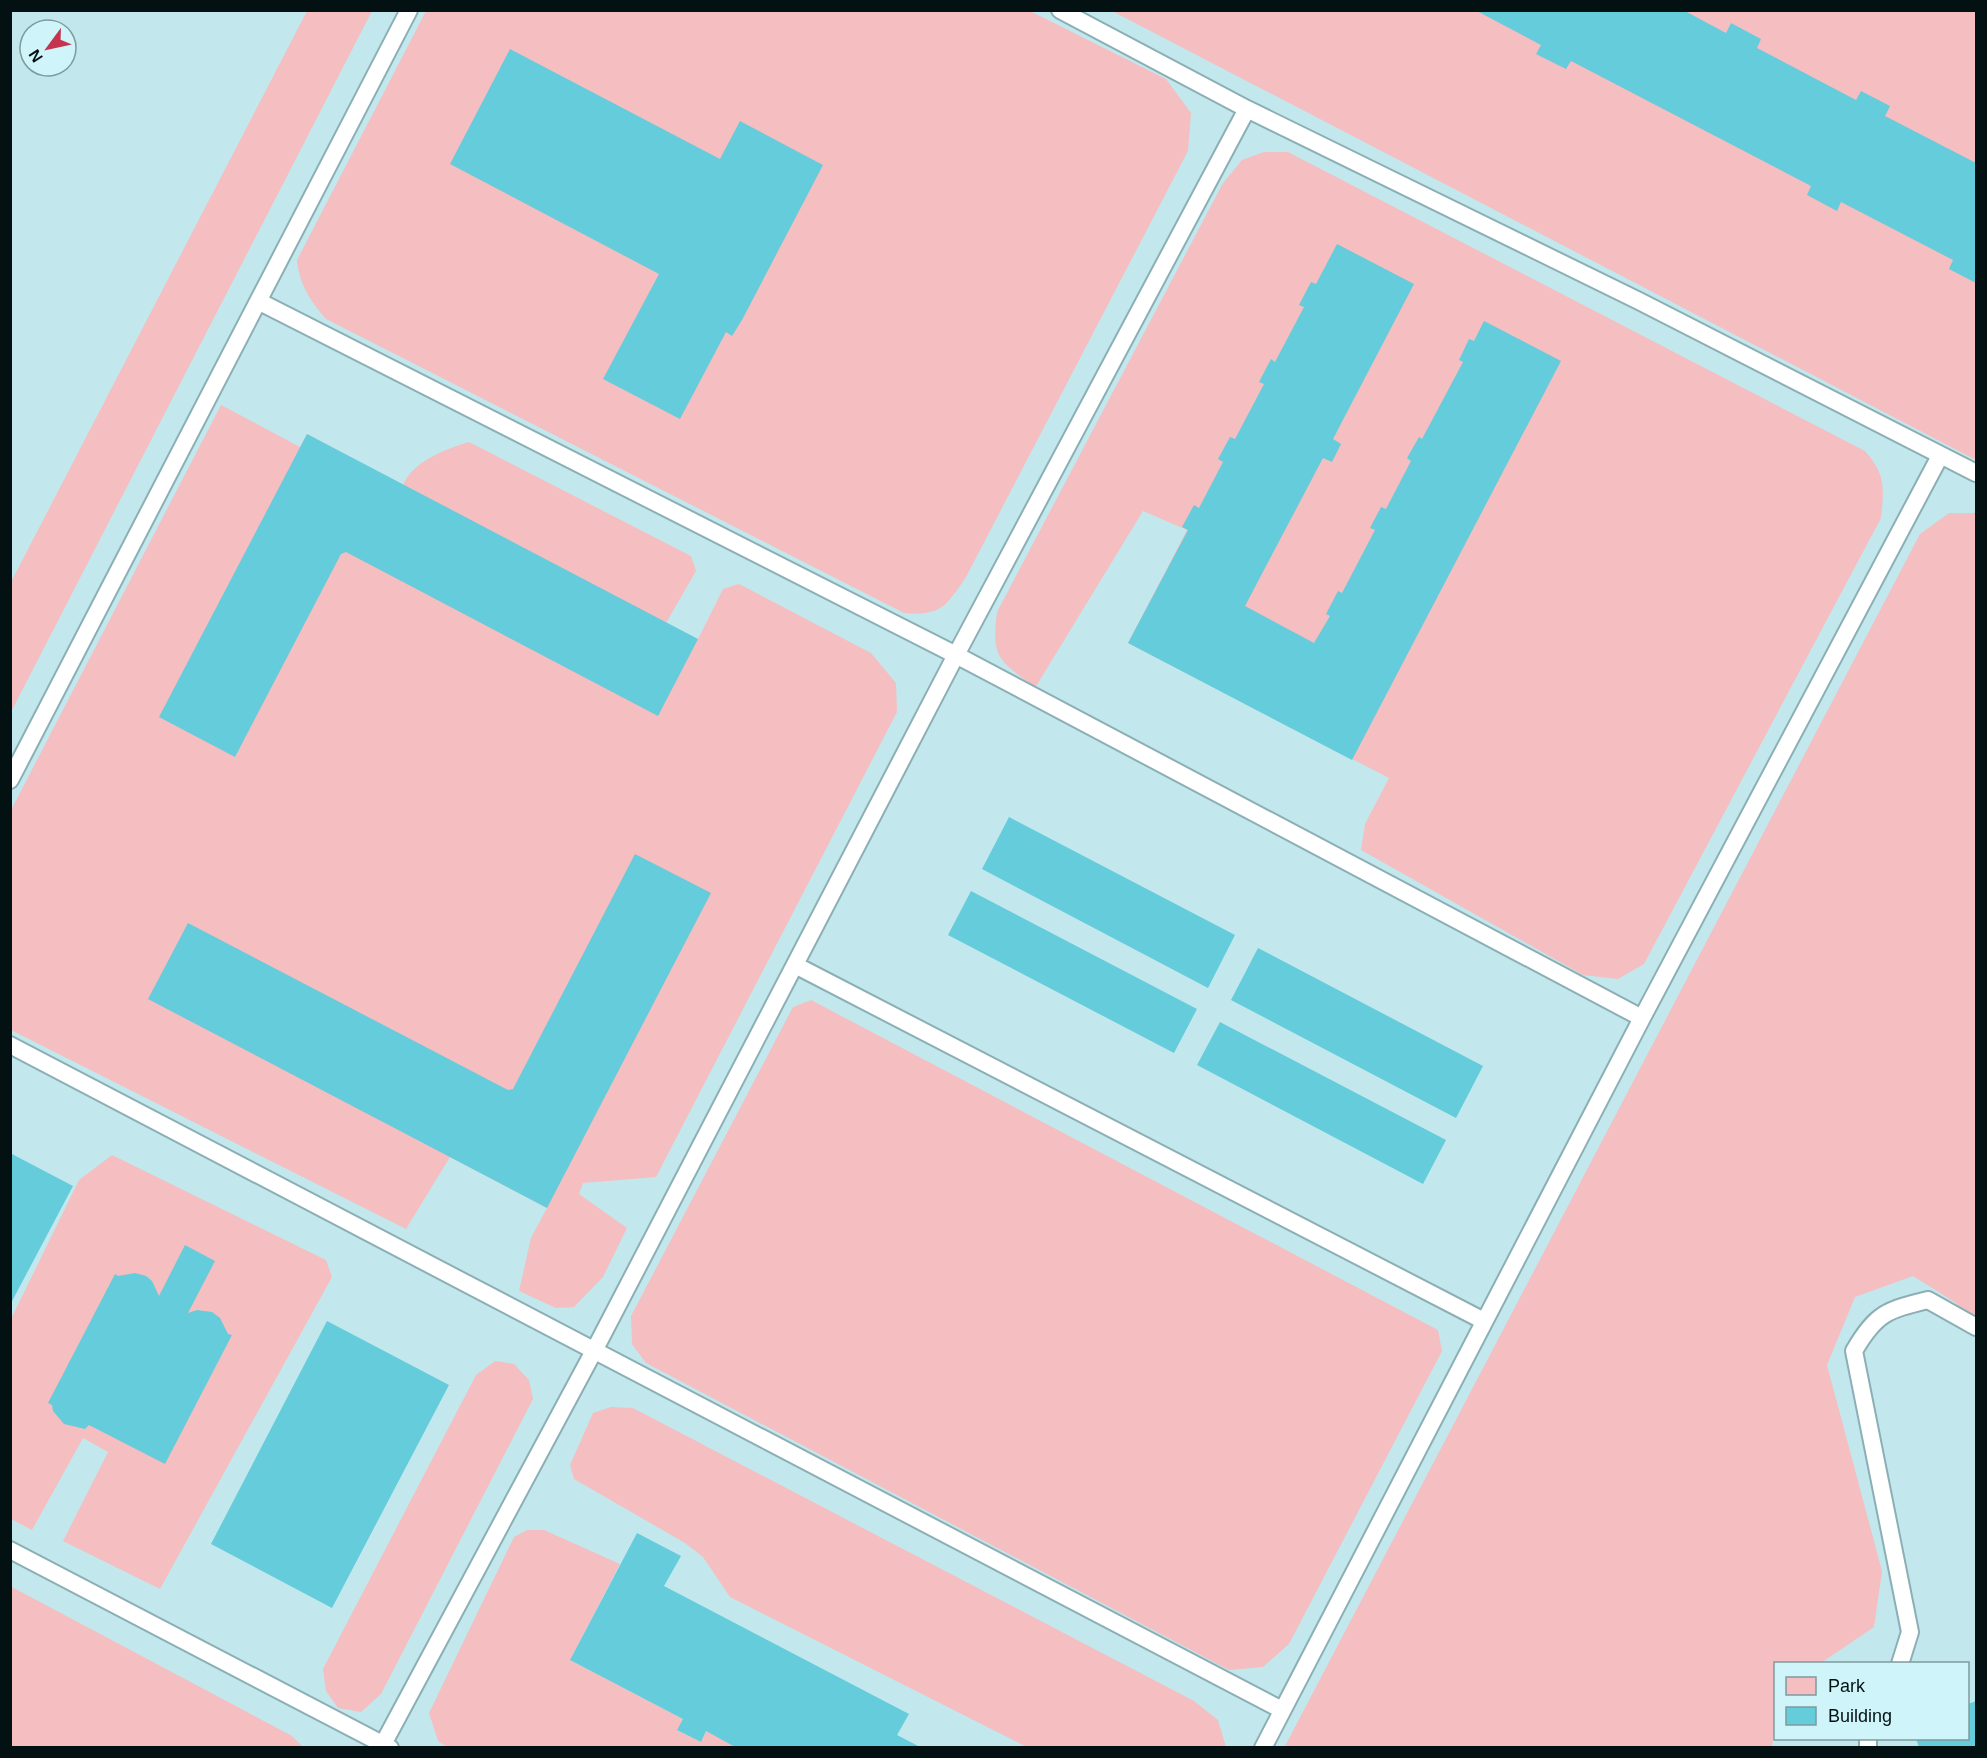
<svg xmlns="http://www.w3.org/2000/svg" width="1987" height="1758" viewBox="0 0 1987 1758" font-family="Arial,sans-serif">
	<rect width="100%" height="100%" fill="#c2e8ed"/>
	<path fill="#f5bec1" d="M307,11H372L11,712V582Z
		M426,11H1030L1166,79L1191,113L1188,151L966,577C946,606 942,616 904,613L326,319C311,302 299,284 297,260Z
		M1112,11H1976V460Z
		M1264,152H1288L1865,451C1886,475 1884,488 1881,518L1644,964L1618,979L1583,975L1361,850L1365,824L1389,778L1128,643L1187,530L1143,511L1035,688C999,659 991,660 997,612L1223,183L1242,160Z
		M221,405L300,447L307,434L403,485C413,461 446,449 469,442L691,556L696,571L666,623L698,639L723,589L739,584L871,653L896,683L897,712L656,1177L583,1183L579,1194L627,1228L603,1277L574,1307L556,1308L519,1291L531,1238L547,1208L450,1157L406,1229L11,1030L10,812Z
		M1949,513H1976V1333L1956,1303L1913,1276L1855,1297L1827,1365L1882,1571L1874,1627L1821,1663L1776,1664L1775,1724L1772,1747L1284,1748L1920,534Z
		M811,1000L1438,1330L1442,1351L1289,1644L1263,1667L1229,1670L646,1363L632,1344L631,1316L793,1007Z
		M112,1155L326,1260L332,1277L160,1589L63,1541L108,1452L83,1438L32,1530L11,1519L10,1321L79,1180Z
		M495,1361L514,1364L529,1380L533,1399L381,1694L361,1712L338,1708L326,1691L323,1669L476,1375Z
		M611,1407L633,1408L1194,1701L1218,1720L1226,1747H1027L730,1597L703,1557L685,1543L574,1479L570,1465L593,1413Z
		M527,1530H544L620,1564L570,1660L683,1719L677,1730L701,1742L706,1731L737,1747H447L438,1741L429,1713L514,1537Z
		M10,1586L292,1736L303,1747H11Z"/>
	<path fill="#64ccda" d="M1475,10H1683L1726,33L1731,23L1761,39L1757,48L1856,100L1861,91L1890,106L1885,116L1976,163V283L1949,269L1953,260L1841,202L1837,211L1807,195L1811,186L1571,61L1566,69L1536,54L1541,45Z
		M510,49L720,159L740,121L823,165L742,320L732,336L726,332L680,419L603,379L659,274L450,164Z
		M1337,244L1414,284L1333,439L1341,444L1332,462L1323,458L1245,606L1314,643L1330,616L1326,614L1338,591L1342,593L1375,530L1370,528L1381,507L1386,509L1411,461L1407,458L1419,437L1422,439L1463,362L1459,360L1469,339L1474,341L1484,321L1561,361L1352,760L1128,643L1188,530L1182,527L1194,505L1199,508L1223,462L1218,459L1230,437L1235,439L1264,384L1259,382L1271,359L1275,362L1304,307L1299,305L1311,282L1316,284Z
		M307,434L698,639L658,716L346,552L341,554L235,757L159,717Z
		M1009,817L1235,935L1208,988L982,869Z
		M635,854L711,893L547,1208L148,999L188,923L508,1090L513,1089Z
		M971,891L1197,1009L1174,1053L948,935Z
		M1258,948L1483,1066L1456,1118L1231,1000Z
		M1220,1022L1446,1140L1423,1184L1197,1065Z
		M10,1153L73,1186L10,1305Z
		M185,1245L215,1261L188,1313L197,1310L212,1312L220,1318L228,1334L232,1335L165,1464L89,1425L85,1429L64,1424L53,1411L52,1405L48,1403L115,1274L118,1276L135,1273L146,1276L152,1281L159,1296Z
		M327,1321L449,1385L332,1608L211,1544Z
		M637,1533L681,1556L664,1586L909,1714L897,1735L922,1748H737L706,1731L701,1742L677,1730L683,1719L570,1660Z
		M1976,1701V1748H1919L1916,1738H1968V1704Z"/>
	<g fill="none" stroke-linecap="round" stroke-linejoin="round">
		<defs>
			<path id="lane" d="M1060,10L1247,109L1639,301L1976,473
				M260,302L956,655L1642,1018
				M10,780L409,10
				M795,965L1484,1321
				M10,1045L1282,1710
				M10,1550L390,1748
				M1900,1664L1910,1632L1854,1351C1876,1313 1887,1310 1928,1300L1976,1327
				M381,1748L595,1349L956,655L1247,109
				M1263,1748L1642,1018L1940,456
				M1868,1748V1738"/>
		</defs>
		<use href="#lane" stroke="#8bafb4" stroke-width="20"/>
		<use href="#lane" stroke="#fff" stroke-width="16"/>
	</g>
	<rect width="1987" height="1758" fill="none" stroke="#041112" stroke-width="24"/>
	<rect x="1774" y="1662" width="195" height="78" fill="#cff5fa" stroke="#7e9a9d" stroke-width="1.5"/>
	<rect x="1786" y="1677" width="30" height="18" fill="#f5bec1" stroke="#7e9a9d" stroke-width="1.5"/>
	<text x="1828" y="1692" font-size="18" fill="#041112">Park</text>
	<rect x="1786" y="1707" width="30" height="18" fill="#64ccda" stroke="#7e9a9d" stroke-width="1.5"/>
	<text x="1828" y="1722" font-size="18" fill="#041112">Building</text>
	<g transform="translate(48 48) rotate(237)"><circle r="28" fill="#cff5fa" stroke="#7e9a9d" stroke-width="1.5"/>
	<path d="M0-4.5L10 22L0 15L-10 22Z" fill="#c4344f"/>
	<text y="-9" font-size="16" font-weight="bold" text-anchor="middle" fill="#041112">N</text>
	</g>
</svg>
